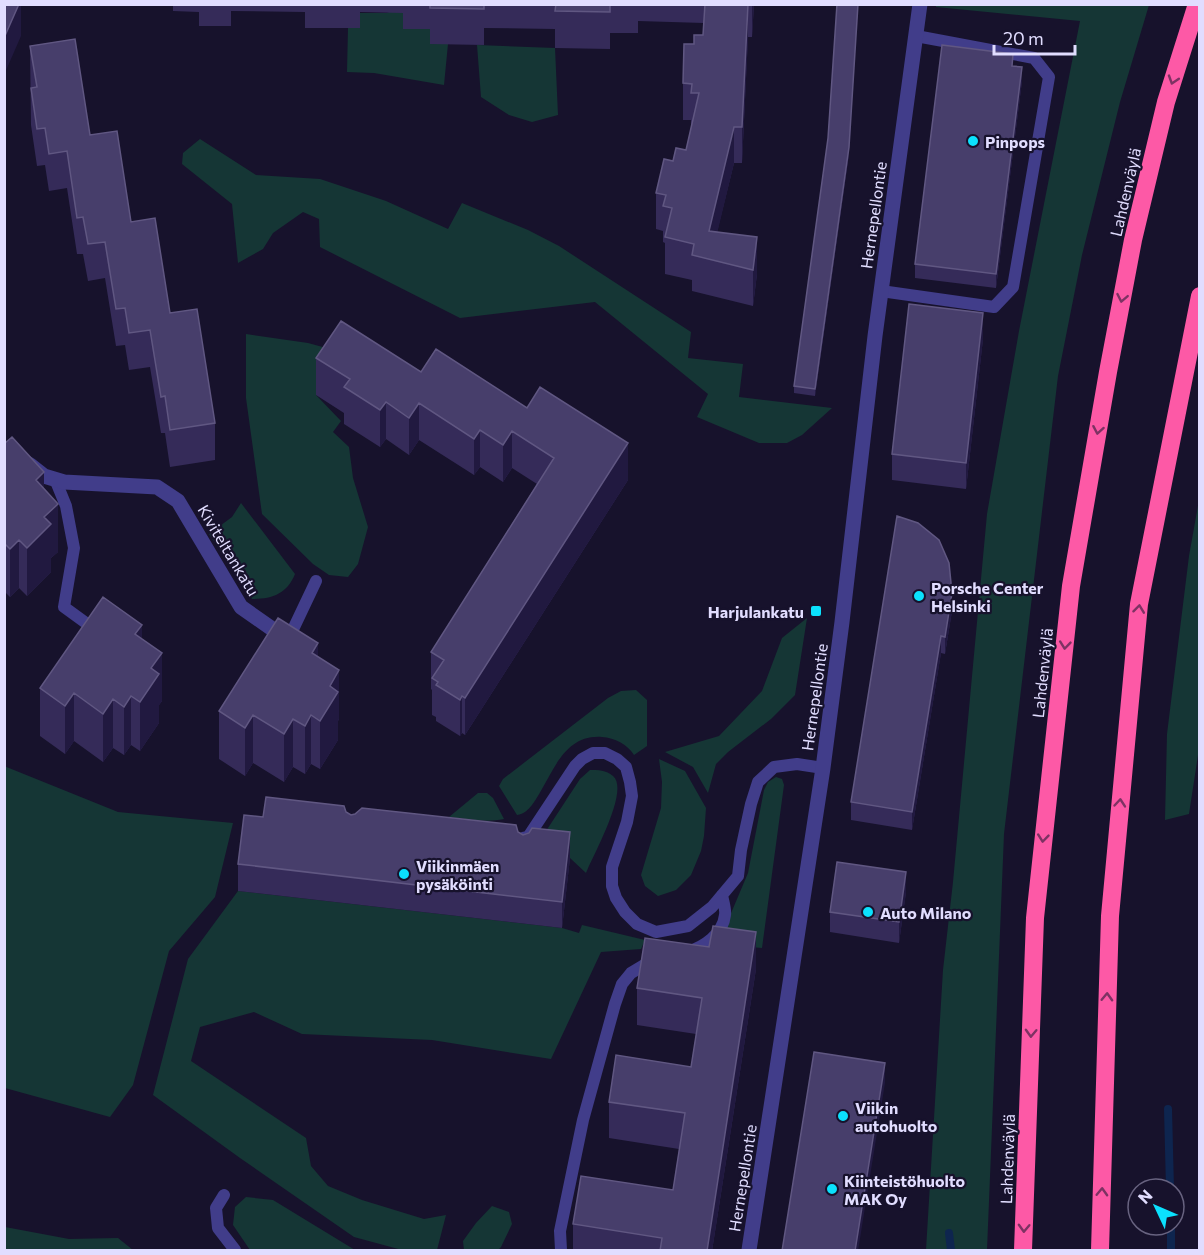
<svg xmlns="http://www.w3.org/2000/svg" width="1204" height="1255" viewBox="0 0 1204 1255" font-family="Commissioner,sans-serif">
	<rect width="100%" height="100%" fill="#17122c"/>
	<path fill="#153635" d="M404,5V28L430,29L448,44L444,85L374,73L347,72L348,28L360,13H387Z
		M936,5H1149L1120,102L1082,255L1058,376L1004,834L987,1250H926L943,970L953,882L987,514L1019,331L1080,21L936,7Z
		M477,45L555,48L558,115L532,122L509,115L481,97Z
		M200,139L256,175L320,179L386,201L448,229L462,203L528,230L559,246L691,332L688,358L743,364L739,397L832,408L802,435L787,443H759L697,417L708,394L595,302L460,318L320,247L319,219L303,212L273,233L263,249L238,263L232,204L182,164L183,153Z
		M246,334L308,343L341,352L316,395L341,421L333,432L349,447L353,478L368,527L358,564L348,577L329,575L313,564L262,514L246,398Z
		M1199,500L1200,742L1189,814L1165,820L1167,734L1189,556Z
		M241,503L295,574C287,594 272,599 252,599L209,534L232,517Z
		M807,618L795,695L771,719L728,752L716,764L708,793L693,767L665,752L719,736L762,691L782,638Z
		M636,690L647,700V746L634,755C627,744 615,738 602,737C561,734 552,778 532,805C528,810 524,814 517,815L499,786L503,779L608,698L621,691Z
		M659,759L685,771L706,808L704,836L701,851L691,875L676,890L658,896L645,886L641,875L661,808L662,782Z
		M4,766L118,812L233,823L215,897L169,951L133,1085L110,1117L5,1088Z
		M590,770C598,770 606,770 613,776C630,790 593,855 586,873L570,858L531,854L580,779Z
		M776,777L782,779L784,785L762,948L718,944L748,873L764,790L768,782Z
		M478,793H487L493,798L504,819C486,823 467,819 449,817Z
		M238,891L562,928L579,933L582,925L645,940L641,949L601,952L551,1059L432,1040L302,1034L254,1012L200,1027L191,1061L306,1138L311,1166L328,1186L362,1200L424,1219L446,1215L437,1250H402L354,1237L240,1158L153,1095L188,959Z
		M246,1197L273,1200L355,1250H250L233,1225L235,1207Z
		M492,1206L509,1212L512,1224L501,1247L498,1250H464L463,1241L476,1223Z
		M5,1227L69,1239L118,1238L133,1250H5Z"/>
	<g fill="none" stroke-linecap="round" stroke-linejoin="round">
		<path stroke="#0e254f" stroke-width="8" d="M1168,1109L1170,1189
			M1171,1225V1250
			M949,1233L951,1250"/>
		<path stroke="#413d8a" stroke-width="12" d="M881,291L994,307L1013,287L1049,77L1034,58L916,36
			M55,479L66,506L74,548L64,607L97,631
			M290,641L288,640L316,581
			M523,838L528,837L575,766L582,759L593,753H605L617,759L626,767L630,782L632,796L627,822L612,867V886L616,898L625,912L637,924L656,932L688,926L712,907L738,876L741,850L751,804L758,782L774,767L797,764L823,768
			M687,952C704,947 723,934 725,915C726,909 723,901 722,895
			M224,1195L216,1208L218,1228L235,1250
			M561,1250L560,1231L583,1120L615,1004L622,984L631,973L646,964L653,962"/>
		<path stroke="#413d8a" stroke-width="15" d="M4,448L10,453L30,465L44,476L64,482L157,487L178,501L241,607L288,640"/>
		<path stroke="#413d8a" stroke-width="15" d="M749,1250L823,768L842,622L875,336L920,4"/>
		<path stroke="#fd59a6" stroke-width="18" d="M1023,1250L1035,918L1071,586L1108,372L1133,240L1166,102L1197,4
			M1100,1250L1110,916L1139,604L1200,296"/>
	</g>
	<path fill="#352b59" d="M173,4H754L752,37H748L742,163H734L717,232L757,274L753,306L692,291V280L665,274V243L663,242V231L656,229V193L673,161L686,150L691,127V120H683V83L694,44L703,35L704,23L638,21V33H610V49L555,48V29L484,28V45L430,44V29H403V13L360,12V28H305V12L231,11V26H199V12L173,11Z
		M30,46L90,135L131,222L170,313L215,423V460L170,467L165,433H161L150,367L129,370L125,345L116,346L105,278L88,281L83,254H77L67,188L49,191L45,165L37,166L31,125Z
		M1013,66L1022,81L996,288L915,278V264Z
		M849,154L815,396L794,393V386Z
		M983,339L966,489L892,480V454Z
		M316,358L421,372L628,480L465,735L462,733L460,736L436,721V717L432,715V690L431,689V652L537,484L512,468L503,482L480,467L474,475L419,440L409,455L386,439L380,447L344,424V413L316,395Z
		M4,444L44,489L58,552L51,558V572L27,596L19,588L10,597L4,591Z
		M952,611L945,654L941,653L912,830L851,820V802Z
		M142,639L162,701L159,705V723L140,751L131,745L124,755L113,748L103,762L74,741L65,754L40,736V688Z
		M318,657L339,719L338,721V740L320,769L311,764L305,774L293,767L284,782L253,763L245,776L219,759V711Z
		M346,812L351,815L518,832L570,858L562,928L238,891V864L263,817Z
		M906,892L899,943L830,932V912Z
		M756,969L712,1251H573V1224L673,1190L679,1149L609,1138V1102L691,1067L696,1034L637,1025V988Z"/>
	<path fill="#211940" d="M19,4H21V36L4,75V38Z
		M748,4V37L742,163V127Z
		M752,4H754L752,37Z
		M858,4L849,154L815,396V389Z
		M1022,67V81L996,288V274Z
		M734,127V163L711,259L709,231Z
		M757,237V274L753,306V270Z
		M983,313V339L966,489V463Z
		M386,402V439L380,447V410Z
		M419,403V440L409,455V418Z
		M480,430V467L474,475V439Z
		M512,431V468L503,482V445Z
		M628,443V480L465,735V698Z
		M44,472V517L58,504V552L51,558V572L27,596V548L36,480Z
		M19,540V588L10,597V549Z
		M952,593V611L945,654V637Z
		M142,625V673L135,634Z
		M941,636V653L912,830V812Z
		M318,643V691L312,653Z
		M162,653V701L159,705V723L140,751V702L151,668Z
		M339,670V719L338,721V740L320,769V721L330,686Z
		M74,693V741L65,754V706Z
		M131,696V745L124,755V707Z
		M462,696V733L460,736V700Z
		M113,699V748L103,762V714Z
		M253,715V763L245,776V728Z
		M311,715V764L305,774V726Z
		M293,719V767L284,782V734Z
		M570,832V858L562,928V902Z
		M906,872V892L899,943V922Z
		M756,932V969L712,1251H707Z
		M885,1063V1083L858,1251H855Z"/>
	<path fill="#473e6b" stroke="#605782" stroke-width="1.5" d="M4,4H19L4,38Z
		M430,4H484V9L430,8Z
		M556,4H610V12L555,11Z
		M705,4H748L742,127H734L709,231L757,237L753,270L692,255L694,244L665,237L672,208L663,206L666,195L656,193L664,159L673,161L676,148L686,150L699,93H691L692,84L683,83L684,44H694V35H703Z
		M837,4H858L849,147L815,389L794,386L828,138Z
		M75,39L90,135L117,131L131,222L155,218L170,313L197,309L215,423L170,430L165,396L161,397L150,330L129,333L125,308L116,309L105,242L88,244L83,217L77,218L67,151L49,154L45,128L37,129L31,88L37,87L30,46Z
		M942,45L1013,54L1012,66L1022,67L996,274L915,264Z
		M909,304L983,313L966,463L892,454Z
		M341,321L421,372L436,349L527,408L540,387L628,443L465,698L462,696L460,700L436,685L438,682L432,678L444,660L431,652L554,458L512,431L503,445L480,430L474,439L419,403L409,418L386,402L380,410L344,387L350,379L316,358Z
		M12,437L44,472L36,480L58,504L44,517L51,524L27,548L19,540L10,549L4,543V444Z
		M897,516L918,523L939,540L949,563L952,593L945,637L941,636L912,812L851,802Z
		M103,597L142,625L135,634L162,653L151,668L159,674L140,702L131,696L124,707L113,699L103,714L74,693L65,706L40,688Z
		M278,618L318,643L312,653L339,670L330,686L338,692L320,721L311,715L305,726L293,719L284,734L253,715L245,728L219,711Z
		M266,797L344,806L346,812L351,815L355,814L362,808L516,825L518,832L523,835L529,833L532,828L570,832L562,902L238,864L244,815L263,817Z
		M837,862L906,872L899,922L830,912Z
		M713,926L756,932L707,1251H660L662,1238L573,1224L581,1176L673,1190L685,1113L609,1102L616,1055L691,1067L702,998L637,988L645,938L709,947Z
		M814,1052L885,1063L855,1251H782Z"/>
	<defs><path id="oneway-chevron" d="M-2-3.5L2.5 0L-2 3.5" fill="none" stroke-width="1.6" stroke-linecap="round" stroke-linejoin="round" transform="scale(1.5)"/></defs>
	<g stroke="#7e3263">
		<use href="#oneway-chevron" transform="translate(1173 80) rotate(108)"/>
		<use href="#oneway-chevron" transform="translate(1122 298) rotate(101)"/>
		<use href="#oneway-chevron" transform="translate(1098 430) rotate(100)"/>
		<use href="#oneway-chevron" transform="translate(1139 609) rotate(-83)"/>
		<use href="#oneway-chevron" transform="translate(1065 645) rotate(96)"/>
		<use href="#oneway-chevron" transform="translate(1120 803) rotate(-85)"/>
		<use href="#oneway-chevron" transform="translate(1043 838) rotate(96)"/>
		<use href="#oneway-chevron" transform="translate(1107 997) rotate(-88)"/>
		<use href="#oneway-chevron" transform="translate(1031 1033) rotate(92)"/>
		<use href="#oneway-chevron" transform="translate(1102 1192) rotate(-88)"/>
		<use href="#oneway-chevron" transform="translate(1024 1228) rotate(92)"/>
	</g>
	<g fill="#0be1fd" stroke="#17122c" stroke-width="2">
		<circle cx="973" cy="141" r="6"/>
		<circle cx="919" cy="596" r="6"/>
		<rect x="810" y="605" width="12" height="12" rx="3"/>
		<circle cx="404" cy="874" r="6"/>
		<circle cx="868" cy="912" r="6"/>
		<circle cx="843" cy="1116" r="6"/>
		<circle cx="832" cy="1189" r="6"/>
	</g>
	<g text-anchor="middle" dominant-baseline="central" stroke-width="4.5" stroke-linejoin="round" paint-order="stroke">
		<g font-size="16" font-weight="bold" fill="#e1ddff" stroke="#17122c" text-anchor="start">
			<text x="985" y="141">Pinpops</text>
			<text x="931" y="587">Porsche Center<tspan x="931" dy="18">Helsinki</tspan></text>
			<text x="804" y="611" text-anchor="end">Harjulankatu</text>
			<text x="416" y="865">Viikinmäen<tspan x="416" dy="18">pysäköinti</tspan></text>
			<text x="880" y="912">Auto Milano</text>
			<text x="855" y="1107">Viikin<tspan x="855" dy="18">autohuolto</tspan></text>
			<text x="844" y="1180">Kiinteistöhuolto<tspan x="844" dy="18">MAK Oy</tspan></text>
		</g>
		<g font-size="16" fill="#e1ddff" stroke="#17122c">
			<text transform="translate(1125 192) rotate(-77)">Lahdenväylä</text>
			<text transform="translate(873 215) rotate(-82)">Hernepellontie</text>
			<text transform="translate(229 550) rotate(59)">Kiviteltankatu</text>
			<text transform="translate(1042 673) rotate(-84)">Lahdenväylä</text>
			<text transform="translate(814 697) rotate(-82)">Hernepellontie</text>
			<text transform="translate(1007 1159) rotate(-88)">Lahdenväylä</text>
			<text transform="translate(742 1178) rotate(-81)">Hernepellontie</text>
		</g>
	</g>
	<rect width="1204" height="1255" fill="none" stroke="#e1ddff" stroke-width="12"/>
	<g transform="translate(1156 1207) rotate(314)"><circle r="28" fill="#17122c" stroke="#686380" stroke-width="1.5"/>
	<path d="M0-4.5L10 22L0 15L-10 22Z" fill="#0be1fd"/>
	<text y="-9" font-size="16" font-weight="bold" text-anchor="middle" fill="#e1ddff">N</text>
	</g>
	<path d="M994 45v9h81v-9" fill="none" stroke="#e1ddff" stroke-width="3"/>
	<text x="1003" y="45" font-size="18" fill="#e1ddff" stroke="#17122c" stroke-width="4.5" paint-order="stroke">20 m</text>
</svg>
